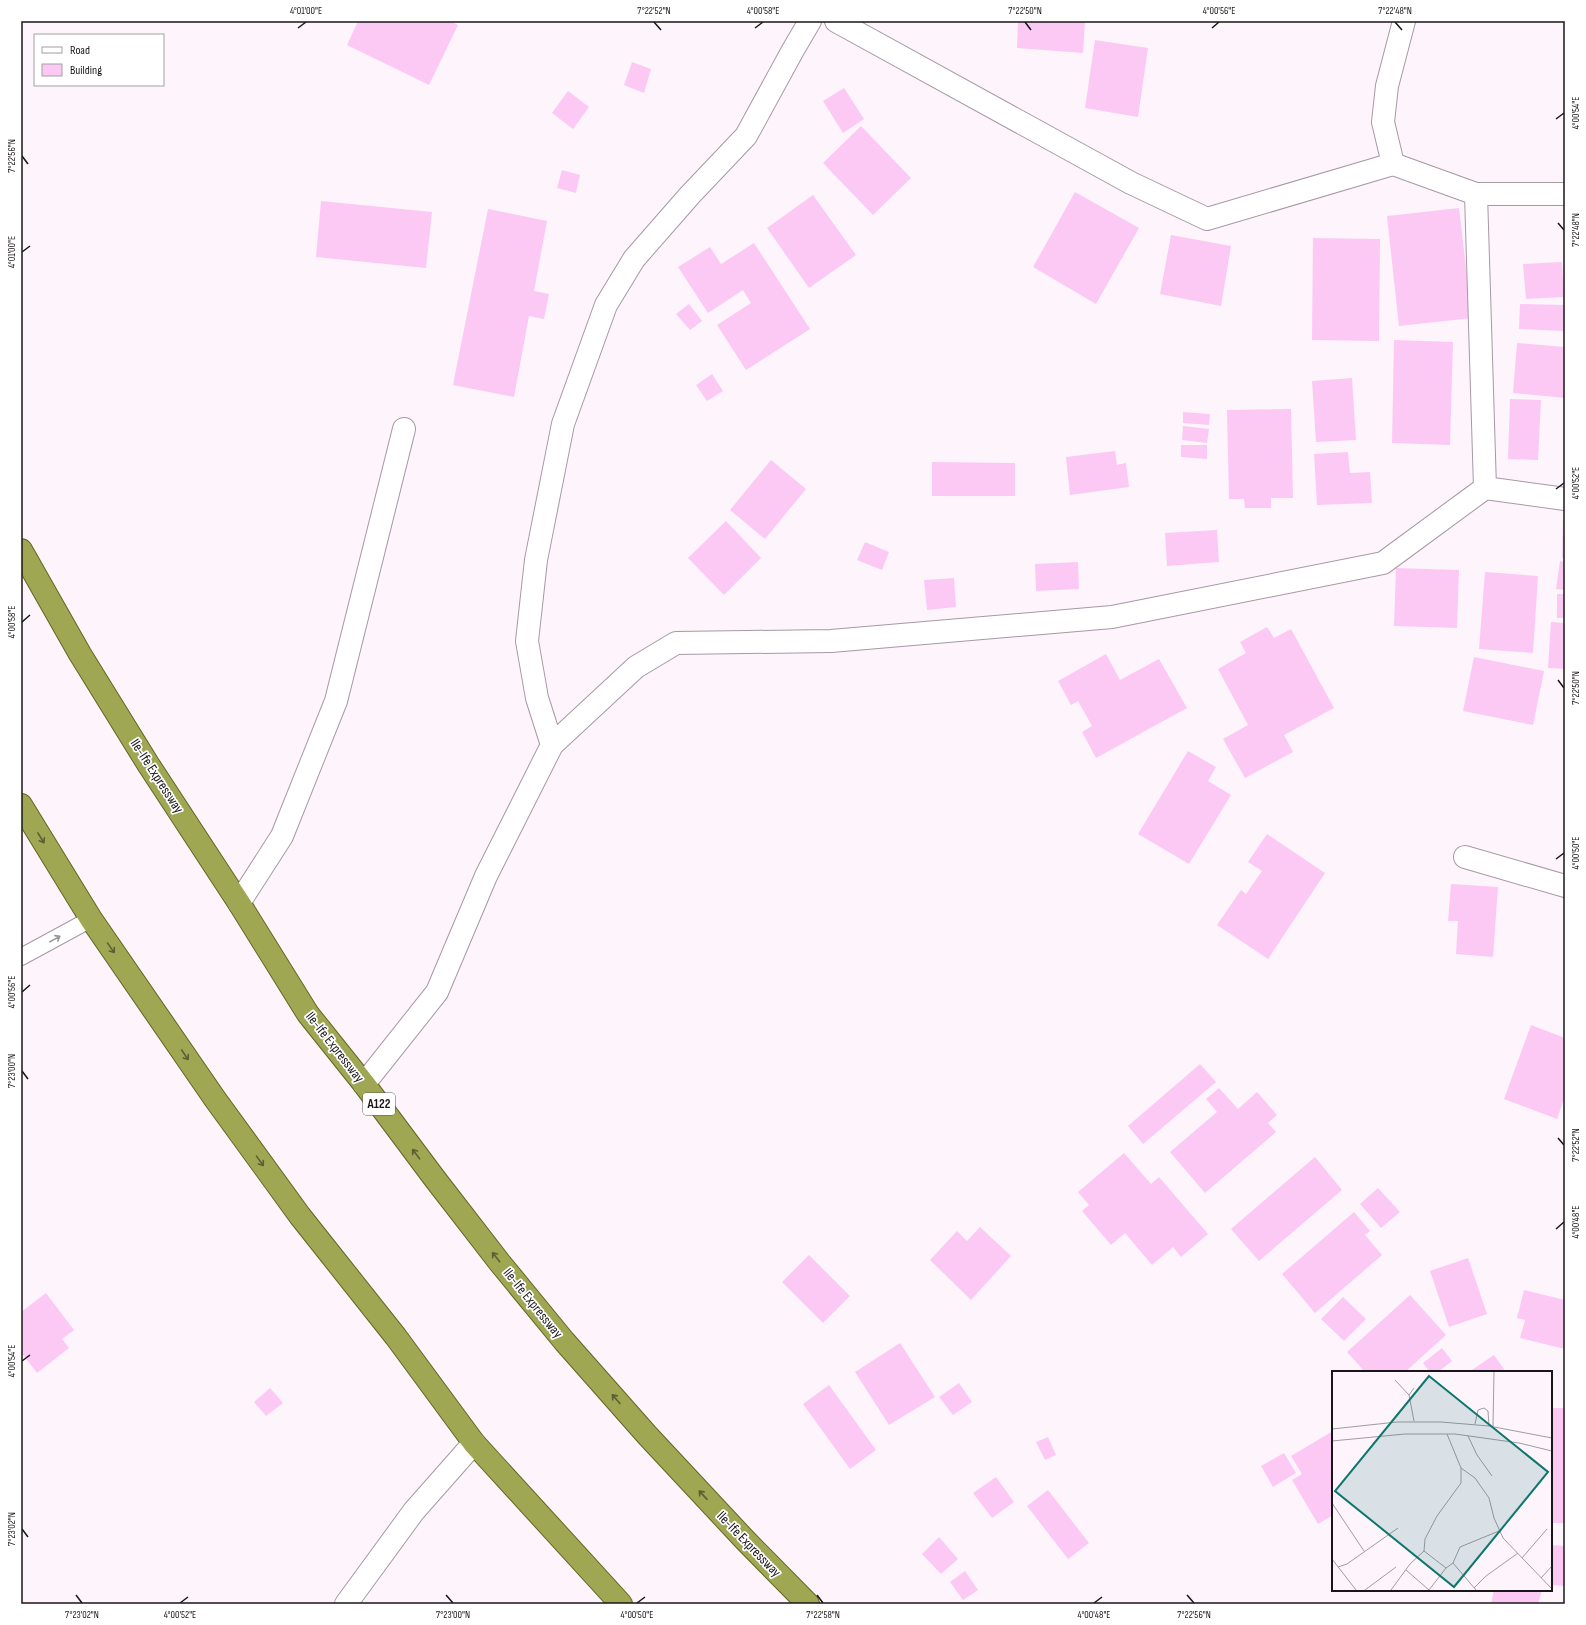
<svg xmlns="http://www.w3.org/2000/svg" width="1586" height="1625" viewBox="0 0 1586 1625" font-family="'Sofia Sans Condensed',sans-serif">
	<rect width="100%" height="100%" fill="#fdf4fc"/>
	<path fill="#fcc9f5" d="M358,21H450L458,25L429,85L347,45Z
		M1018,21H1085L1083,53L1017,48Z
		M1095,40L1148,48L1138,117L1085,108Z
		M632,62L651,69L644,93L624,85Z
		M844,88L864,119L843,133L823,101Z
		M568,91L589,107L573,129L552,113Z
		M861,126L911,178L873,215L823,163Z
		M562,170L580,175L576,193L557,188Z
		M1075,192L1139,228L1096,304L1033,267Z
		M813,195L856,255L809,288L767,228Z
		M321,201L432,212L426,268L316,257Z
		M1459,208L1472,318L1399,326L1387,216Z
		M488,209L547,221L534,291L549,294L544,319L529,316L514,397L453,385Z
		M1171,235L1231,246L1221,306L1160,294Z
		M1313,238L1380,239L1379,341L1312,340Z
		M754,243L810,329L746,370L717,325L751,303L743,290L708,313L678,267L710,247L721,264Z
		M1562,262L1564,297L1526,299L1523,264Z
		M689,304L702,321L690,330L676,314Z
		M1520,304L1565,305V331L1519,329Z
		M1394,340L1453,342L1450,445L1392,443Z
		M1517,343L1565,347V398L1513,393Z
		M712,374L723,391L707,401L696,385Z
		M1352,378L1356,440L1316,442L1312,381Z
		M1510,399L1541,400L1538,460L1508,459Z
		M1291,409L1293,498H1271V508H1245L1244,499H1229L1227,410Z
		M1183,412L1210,414L1209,425L1183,423Z
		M1183,426L1209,429L1207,443L1182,440Z
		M1181,445H1207V459L1181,457Z
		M1115,451L1117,465L1126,463L1129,487L1070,495L1066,457Z
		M1348,452L1350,473L1370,472L1372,503L1317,505L1314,454Z
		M771,460L806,489L765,539L730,510Z
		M932,462L1015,463V496H932Z
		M1563,520H1565V558H1562Z
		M726,521L761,558L724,595L688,558Z
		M1217,530L1219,562L1167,566L1165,533Z
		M865,542L889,552L882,570L857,560Z
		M1560,561L1565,562V590L1556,589Z
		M1078,562L1079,589L1036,591L1035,564Z
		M1396,568L1459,570L1457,628L1394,626Z
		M1485,572L1538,576L1533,653L1479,649Z
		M954,578L956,607L927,610L924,580Z
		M1557,594H1565V618H1557Z
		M1551,622L1565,623V669L1548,668Z
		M1267,627L1274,638L1291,629L1334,708L1284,735L1293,752L1245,778L1223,739L1248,725L1218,669L1246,653L1240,642Z
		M1106,654L1120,680L1159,659L1187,708L1096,758L1082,732L1092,726L1078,701L1071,705L1058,681Z
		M1474,657L1544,671L1533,725L1463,711Z
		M1188,751L1216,767L1208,781L1231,795L1189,864L1138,834Z
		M1267,834L1325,873L1268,959L1217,925L1241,890L1246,894L1262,871L1248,862Z
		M1451,884L1498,887L1493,957L1456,954L1458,921H1448Z
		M1531,1025L1565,1038V1096L1557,1119L1504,1099Z
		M1200,1064L1216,1082L1143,1144L1128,1126Z
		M1219,1088L1238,1109L1257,1092L1277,1115L1268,1123L1276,1132L1205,1193L1170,1152L1217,1112L1206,1099Z
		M1124,1153L1151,1184L1159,1177L1208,1234L1181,1257L1173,1247L1152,1265L1125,1233L1111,1245L1082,1211L1089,1205L1078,1192Z
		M1315,1157L1342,1190L1259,1261L1231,1229Z
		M1378,1188L1400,1212L1381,1228L1360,1204Z
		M1354,1212L1370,1231L1365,1235L1382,1255L1315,1313L1282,1274Z
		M980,1227L1011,1256L971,1300L930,1260L957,1231L967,1241Z
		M809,1255L850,1296L823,1323L782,1282Z
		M1468,1258L1487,1314L1449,1327L1430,1271Z
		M1524,1290L1565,1300V1349L1520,1338L1525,1320L1517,1318Z
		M46,1293L74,1330L62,1339L69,1348L37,1373L21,1352V1312Z
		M1410,1295L1446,1335L1405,1372H1365L1347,1352Z
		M1343,1297L1366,1319L1344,1341L1321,1319Z
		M900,1343L935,1397L889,1425L855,1372Z
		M1442,1348L1452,1361L1438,1372H1430L1423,1363Z
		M1494,1355L1506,1372H1469Z
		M959,1383L972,1402L953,1415L939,1397Z
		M829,1385L876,1450L850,1469L803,1404Z
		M270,1388L283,1403L266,1416L254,1402Z
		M1551,1408H1565V1523H1551Z
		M1333,1431V1515L1318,1524L1292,1480L1302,1474L1291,1456Z
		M1048,1437L1056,1455L1045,1460L1036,1442Z
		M1284,1453L1296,1473L1273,1487L1261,1466Z
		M996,1477L1014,1502L992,1518L973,1493Z
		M1048,1490L1089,1543L1068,1559L1027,1506Z
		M939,1537L958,1559L941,1574L922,1554Z
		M1551,1545L1565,1546V1586L1551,1585Z
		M965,1571L978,1590L963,1600L950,1582Z
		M1494,1590H1542L1538,1604H1491Z"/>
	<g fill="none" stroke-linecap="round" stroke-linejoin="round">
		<defs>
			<path id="service" d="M21,957L91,919"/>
			<path id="minor" d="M836,21L1131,183L1207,219L1393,164L1476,194H1565
				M1393,164L1383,122L1387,86L1404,21
				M1476,194L1485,488
				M552,745L636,667L676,643L831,641L1112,617L1383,563L1485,488L1565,499
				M1465,857L1565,886
				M239,903L282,836L336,701L404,429
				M364,1084L437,992L486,876L552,745L537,698L527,641L536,560L563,424L606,305L634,259L690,195L746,136L793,50L810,21
				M346,1604L414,1511L474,1443"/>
			<path id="trunk" d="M21,550L80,654L148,764L239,903L308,1014L364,1084L435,1179L500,1263L564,1341L647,1435L745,1540L808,1604
				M21,805L91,919L215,1099L300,1216L396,1337L474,1443L621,1604"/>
		</defs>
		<use href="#service" stroke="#a798a5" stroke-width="18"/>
		<use href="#minor" stroke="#a798a5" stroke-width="24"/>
		<use href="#trunk" stroke="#626622" stroke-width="24"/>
		<use href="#service" stroke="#fff" stroke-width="16"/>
		<use href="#minor" stroke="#fff" stroke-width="22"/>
		<use href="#trunk" stroke="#a0a752" stroke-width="22"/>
	</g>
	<defs><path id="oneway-shaft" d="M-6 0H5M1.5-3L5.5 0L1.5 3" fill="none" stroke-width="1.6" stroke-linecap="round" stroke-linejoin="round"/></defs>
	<g stroke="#5d5e36">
		<use href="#oneway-shaft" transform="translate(41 838) rotate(58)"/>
		<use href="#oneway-shaft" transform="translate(111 948) rotate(55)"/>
		<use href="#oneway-shaft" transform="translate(185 1055) rotate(56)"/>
		<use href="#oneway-shaft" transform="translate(416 1154) rotate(-127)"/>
		<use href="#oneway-shaft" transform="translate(260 1161) rotate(54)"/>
		<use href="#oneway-shaft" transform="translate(496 1257) rotate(-128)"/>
		<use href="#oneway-shaft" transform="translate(616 1399) rotate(-131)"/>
		<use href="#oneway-shaft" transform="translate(703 1495) rotate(-133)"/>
	</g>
	<use stroke="#989698" href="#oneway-shaft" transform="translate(55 939) rotate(-29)"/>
	<path fill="none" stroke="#1a1519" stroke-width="1.5" d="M654,22L661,30M1025,22L1031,30M1395,22L1402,30M298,28L306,22M755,28L763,22M1212,28L1219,22M1556,119L1564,113M22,156L28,164M1558,223L1564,230M22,252L30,246M1556,489L1564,483M22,622L30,615M1558,680L1564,688M1556,859L1564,853M22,992L30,985M22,1071L28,1079M1558,1138L1564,1145M1556,1229L1564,1222M22,1361L30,1355M22,1529L28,1537M76,1595L82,1603M446,1595L453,1603M817,1595L823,1603M1187,1595L1194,1603M180,1603L188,1597M637,1603L645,1597M1094,1603L1102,1597"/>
	<g text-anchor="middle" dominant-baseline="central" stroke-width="3.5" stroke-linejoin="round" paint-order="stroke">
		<rect fill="#fff" stroke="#5f5b5e" stroke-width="1" x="363" y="1093" width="32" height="22" rx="3"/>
		<g font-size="13" font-weight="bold" fill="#1a1519">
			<text x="379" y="1104">A122</text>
		</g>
		<g font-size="14" fill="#1a1519" stroke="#fff">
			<text transform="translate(157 776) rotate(57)">Ile-Ife Expressway</text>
			<text transform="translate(335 1047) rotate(52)">Ile-Ife Expressway</text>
			<text transform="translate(533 1303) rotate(51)">Ile-Ife Expressway</text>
			<text transform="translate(749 1544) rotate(46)">Ile-Ife Expressway</text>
		</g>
	</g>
	<g transform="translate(1332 1371)">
		<rect width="220" height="220" fill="#fdf4fc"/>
		<path fill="none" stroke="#a29ba1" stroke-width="1" d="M63,9L77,24M82,17L77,24L82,50M143,53L146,39L152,37L156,40L157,55M161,55L162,1M0,58L65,51H109L157,55L220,67M115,63L129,97L143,107L157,127L162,147L171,167L220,218M136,65L145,84L160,105M0,70L73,63H123L187,72L220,80M0,132L32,180M92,180L114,197M190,187L215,158M0,188L24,219M121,192L144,219M6,196L15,193L66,157M74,199L97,219M209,207L220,195M142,217L154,205L186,182M33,219L64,196M59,219L78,193L92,180L93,168L105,145L129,112V97M97,219L114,197L121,192L128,176L167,160"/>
		<path fill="#0f766e" fill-opacity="0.15" stroke="#0f766e" stroke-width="2" d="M97,5L216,101L122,216L3,120Z"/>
		<rect width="220" height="220" fill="none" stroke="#1a1519" stroke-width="2"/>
	</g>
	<rect width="1586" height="1625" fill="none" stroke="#ffffff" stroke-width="44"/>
	<rect x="34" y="34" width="130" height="52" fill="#ffffff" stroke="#a3a1a3"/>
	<rect x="42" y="47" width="20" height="6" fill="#ffffff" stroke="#a3a1a3"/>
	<text x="70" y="54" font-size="12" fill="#1a1519">Road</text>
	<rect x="42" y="64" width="20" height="12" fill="#fcc9f5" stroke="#a3a1a3"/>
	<text x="70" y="74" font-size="12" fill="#1a1519">Building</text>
	<rect x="22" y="22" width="1542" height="1581" fill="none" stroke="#1a1519" stroke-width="1.5"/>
	<g font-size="10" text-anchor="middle" fill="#1a1519">
		<text x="306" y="14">4°01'00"E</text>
		<text x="654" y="14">7°22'52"N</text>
		<text x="763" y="14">4°00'58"E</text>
		<text x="1025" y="14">7°22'50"N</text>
		<text x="1219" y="14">4°00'56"E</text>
		<text x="1395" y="14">7°22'48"N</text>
		<text transform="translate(1575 113) rotate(-90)" y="4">4°00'54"E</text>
		<text transform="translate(11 156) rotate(-90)" y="4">7°22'56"N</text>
		<text transform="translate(1575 230) rotate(-90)" y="4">7°22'48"N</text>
		<text transform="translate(11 252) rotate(-90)" y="4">4°01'00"E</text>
		<text transform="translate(1575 483) rotate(-90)" y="4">4°00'52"E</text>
		<text transform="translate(11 622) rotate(-90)" y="4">4°00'58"E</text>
		<text transform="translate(1575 688) rotate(-90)" y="4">7°22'50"N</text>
		<text transform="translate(1575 853) rotate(-90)" y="4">4°00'50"E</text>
		<text transform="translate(11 992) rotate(-90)" y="4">4°00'56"E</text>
		<text transform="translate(11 1071) rotate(-90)" y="4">7°23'00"N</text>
		<text transform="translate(1575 1145) rotate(-90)" y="4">7°22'52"N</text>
		<text transform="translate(1575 1222) rotate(-90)" y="4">4°00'48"E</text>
		<text transform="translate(11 1361) rotate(-90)" y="4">4°00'54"E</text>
		<text transform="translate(11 1529) rotate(-90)" y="4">7°23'02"N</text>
		<text x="82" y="1618">7°23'02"N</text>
		<text x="180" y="1618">4°00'52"E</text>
		<text x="453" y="1618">7°23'00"N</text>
		<text x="637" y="1618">4°00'50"E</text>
		<text x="823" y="1618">7°22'58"N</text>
		<text x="1094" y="1618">4°00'48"E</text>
		<text x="1194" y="1618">7°22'56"N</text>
	</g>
</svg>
